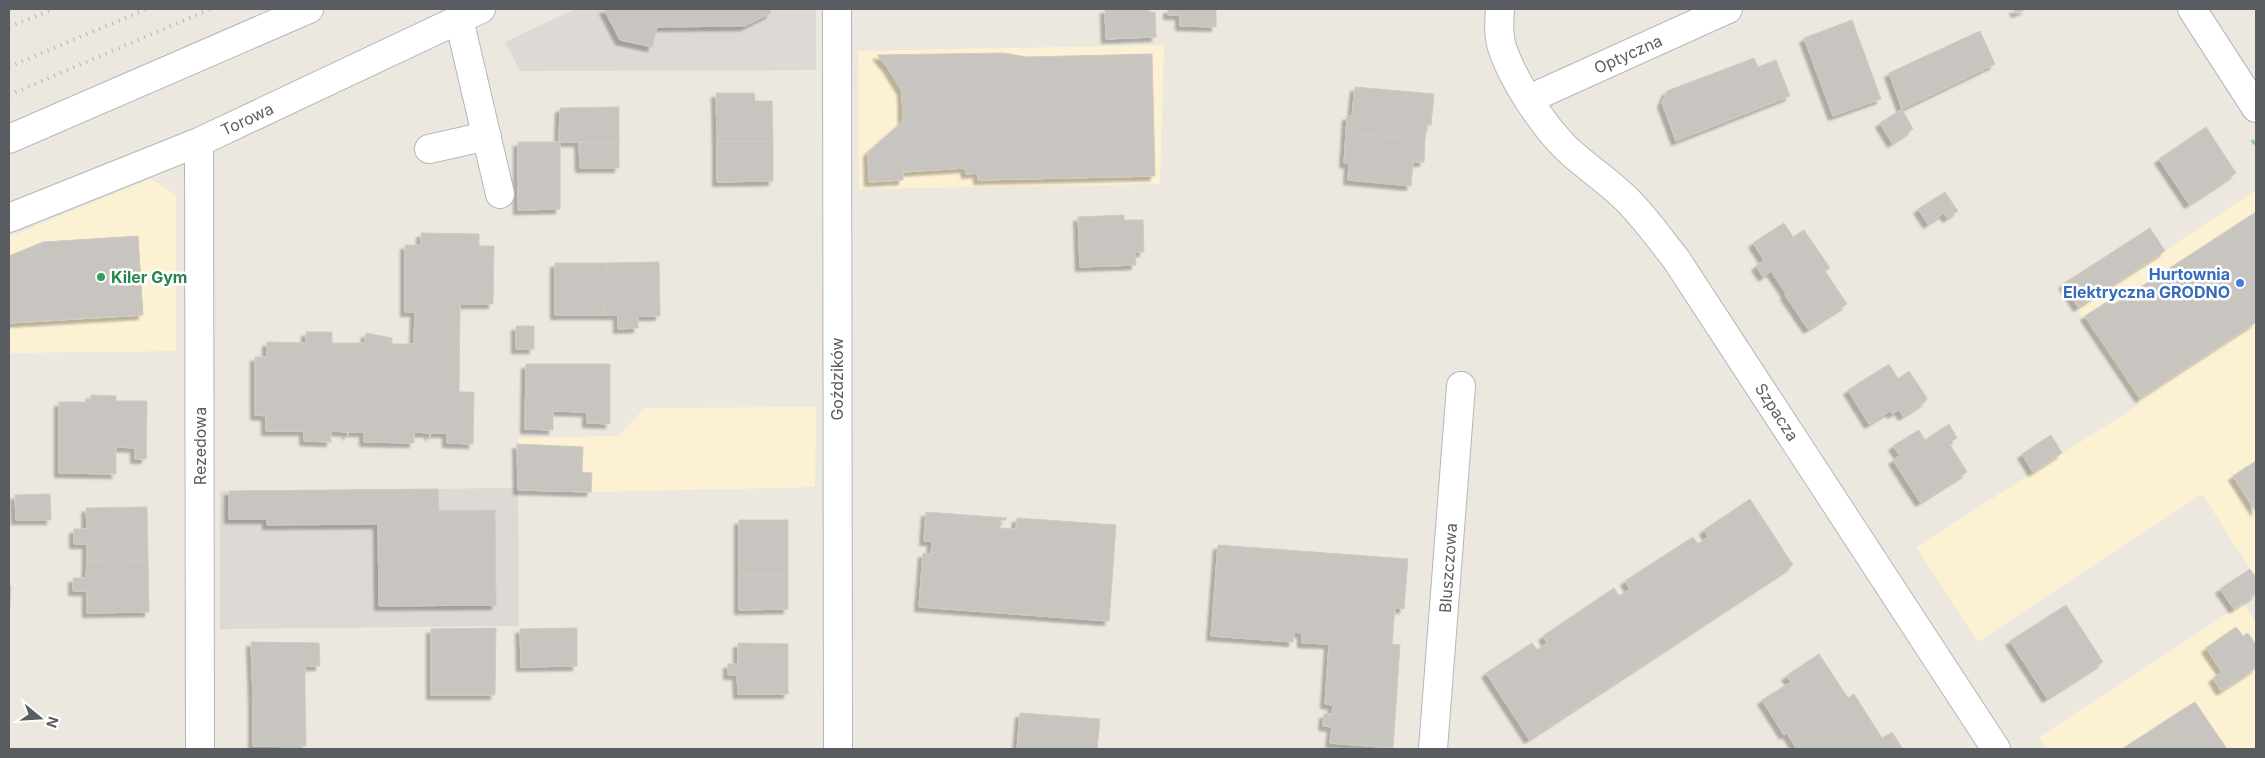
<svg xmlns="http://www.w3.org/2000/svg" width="2265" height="758" viewBox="0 0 2265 758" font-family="Inter,sans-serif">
	<defs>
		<filter id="shadow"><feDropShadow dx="-4.5" dy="4.5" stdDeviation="1" flood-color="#0004"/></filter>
	</defs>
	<rect width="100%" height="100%" fill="#ece8e0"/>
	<path fill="#fdf1d4" d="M1164,45L1160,184L859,189L858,51Z
		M151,179L176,195V351L9,353V237Z
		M2256,190V578L2202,494L1978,642L1916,547L2140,404L2077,309Z
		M816,407L815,487L591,492L518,490V438L618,436L645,408Z
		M2243,603L2256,622V749H2047L2039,737Z"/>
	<path fill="#dddad5" d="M575,9H816V70L520,71L505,42Z
		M518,488L519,626L220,629V491Z"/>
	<path fill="#c8c5c0" stroke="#d0cabf" filter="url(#shadow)" d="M604,9H769L771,13L745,26L657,27L652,47L620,40Z
		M1105,9H1149V12H1155L1156,37L1106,39Z
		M1168,9H1216V27L1180,26V15H1168Z
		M2014,9H2027L2016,13Z
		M1852,20L1881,99L1833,116L1804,38Z
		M1980,31L1995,64L1902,109L1889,73Z
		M1004,53L1026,57L1152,54L1155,176L978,180V173L966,174L965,168L903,172V180L869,182L868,152L903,121L902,91L888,68L877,55Z
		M1754,58L1758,67L1776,60L1790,96L1676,141L1662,103L1667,91Z
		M1355,87L1434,94L1431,125L1427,124L1425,140L1346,133L1347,116H1352Z
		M716,93H754L755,101H772L773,141H717Z
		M619,107V142H559L560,108Z
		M1902,109L1913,129L1892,143L1880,123Z
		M2206,127L2236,173L2189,204L2159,159Z
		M1346,133L1425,140L1424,162H1413L1411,186L1348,180L1349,164L1344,163Z
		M717,141H773V181L717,182Z
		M518,142H560V209L518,210Z
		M579,142H619V168H580Z
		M1945,192L1958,211L1947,218L1944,213L1928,224L1918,209Z
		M2256,212V322L2164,382L2113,305Z
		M1124,215V220H1143L1144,252H1135L1136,265L1080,267L1078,217Z
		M1784,223L1793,237L1804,230L1830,268L1787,295L1771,271L1763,277L1756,266L1764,260L1753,243Z
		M2150,228L2165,251L2078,307L2063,284Z
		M421,233L479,234V246H494L493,304H460L459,392H474L473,444L447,443V433H431L430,437V433L414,432V443L364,442V432H348V436L347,432L331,431V442L304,441V431H266V416L255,415V357H267V342L306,343V332H332V343H365L366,333L392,338V344H414L415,312H405V245H421Z
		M138,236L143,315L9,323V256L43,242Z
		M659,262L660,316H638V328L618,329V315H605L606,263Z
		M555,263H606L605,315H555Z
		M1825,271L1847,304L1808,329L1785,295Z
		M2110,300L2164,382L2140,398L2085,316Z
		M516,326H534V349H516Z
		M526,364H610V424L587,423V412L553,411V430L525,429Z
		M1889,364L1898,379L1909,371L1927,398L1925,402L1903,416L1899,410L1892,414L1890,411L1869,424L1848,390Z
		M91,395L116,396V401H147L146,459H135V448L116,447V474L59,473V402H90Z
		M1949,424L1957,438L1949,443L1967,472L1920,502L1893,460L1900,456L1893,446L1919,430L1925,440Z
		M2051,435L2062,453L2033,472L2022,454Z
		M517,444L583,447L582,472L592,473L591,492L518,490Z
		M2256,461V512L2233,476Z
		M438,489L439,511L495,510L496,605L379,606L378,524L267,525V519H229V491Z
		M50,494L51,520H16L15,495Z
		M1750,499L1793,565L1529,739L1486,673L1532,643L1537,650L1547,643L1543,636L1614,588L1619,596L1630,589L1625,581L1693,537L1698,544L1708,537L1704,530Z
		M147,507L148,561L87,562V544H74V529H87L86,508Z
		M926,512L1006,518V520H1001L1000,528L1016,529L1017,518L1116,525L1109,621L919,607L923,553L931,554L932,541H924Z
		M739,520H788V575H739Z
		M1218,545L1408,559L1404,609L1395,608L1392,644L1400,645L1393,748L1330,743L1332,727L1323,726L1324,714H1332L1333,705L1325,704L1329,644L1302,643V633L1294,632L1293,642L1211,636Z
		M148,561L149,612L87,613V591H73V578H86L87,562Z
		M2250,569L2256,578V594L2234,609L2220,589Z
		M739,575H788V609L739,610Z
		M9,586H11L10,607H9Z
		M2066,605L2103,662L2047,698L2010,641Z
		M2236,627L2243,636L2248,633L2256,645V668L2221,691L2213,678L2222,672L2206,648Z
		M496,628L495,695H431V629Z
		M577,628V666L521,667L520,629Z
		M251,642L319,643L320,666H305V696H253Z
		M738,643L788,644V694H738L737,675H728V664H738Z
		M1819,654L1848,698L1854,694L1882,738L1892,732L1903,749H1797L1787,733L1784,735L1762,700L1791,682L1786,676Z
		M253,696H305L306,746H299V749H280V746H253Z
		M2195,702L2227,749H2122L2190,705Z
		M1020,713L1100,719L1097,749H1017Z"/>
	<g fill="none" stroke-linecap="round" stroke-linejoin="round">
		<defs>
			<path id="minor" d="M837,9L838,749
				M1500,9C1499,23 1498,37 1503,50C1513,80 1544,127 1567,149C1584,165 1605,179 1622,195C1642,213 1659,238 1676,259L1996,749
				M2192,9L2256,108
				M459,19L500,194
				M1529,99L1728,9
				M9,139L309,9
				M199,142L200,749
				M429,149L487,136
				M9,218L199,142L481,9
				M1433,749L1461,386"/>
		</defs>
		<use href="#minor" stroke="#b3b7bb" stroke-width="30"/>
		<path stroke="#96c4a0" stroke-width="3" stroke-dasharray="5 2.5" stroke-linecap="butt" d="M2252,140L2256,146"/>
		<use href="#minor" stroke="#fff" stroke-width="28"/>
		<path stroke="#b1b2b2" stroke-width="4" stroke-dasharray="1 6" stroke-linecap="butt" d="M9,27L53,9
			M9,67L146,9
			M9,95L210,9"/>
	</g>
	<circle fill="#2e9e5b" stroke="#fff" stroke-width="2" cx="101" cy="277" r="5"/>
	<circle fill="#3f7fe0" stroke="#fff" stroke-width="2" cx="2240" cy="283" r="5"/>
	<g text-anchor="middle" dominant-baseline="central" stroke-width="5" stroke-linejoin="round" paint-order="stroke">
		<g font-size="16" fill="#595d61" stroke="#fff">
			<text transform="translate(1628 54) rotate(-24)">Optyczna</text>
			<text transform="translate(247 119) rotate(-25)">Torowa</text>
			<text transform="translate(837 379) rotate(-90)">Goździków</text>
			<text transform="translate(1777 412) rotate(57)">Szpacza</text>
			<text transform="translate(200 446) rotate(-90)">Rezedowa</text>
			<text transform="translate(1448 568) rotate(-86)">Bluszczowa</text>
		</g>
		<g font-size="16" font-weight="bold" fill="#366cbe" stroke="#fff" text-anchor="end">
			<text x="2230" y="274">Hurtownia<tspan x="2230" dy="18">Elektryczna GRODNO</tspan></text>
		</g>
		<g font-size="16" font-weight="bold" fill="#27864d" stroke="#fff" text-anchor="start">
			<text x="111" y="277">Kiler Gym</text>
		</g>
	</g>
	<rect width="2265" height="758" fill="none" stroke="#595d61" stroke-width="20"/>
	<g transform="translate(40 718) rotate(108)" stroke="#ffffff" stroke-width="4" paint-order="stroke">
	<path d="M0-4L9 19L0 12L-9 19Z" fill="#595d61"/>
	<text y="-8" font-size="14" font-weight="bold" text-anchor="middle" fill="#595d61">N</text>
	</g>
</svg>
